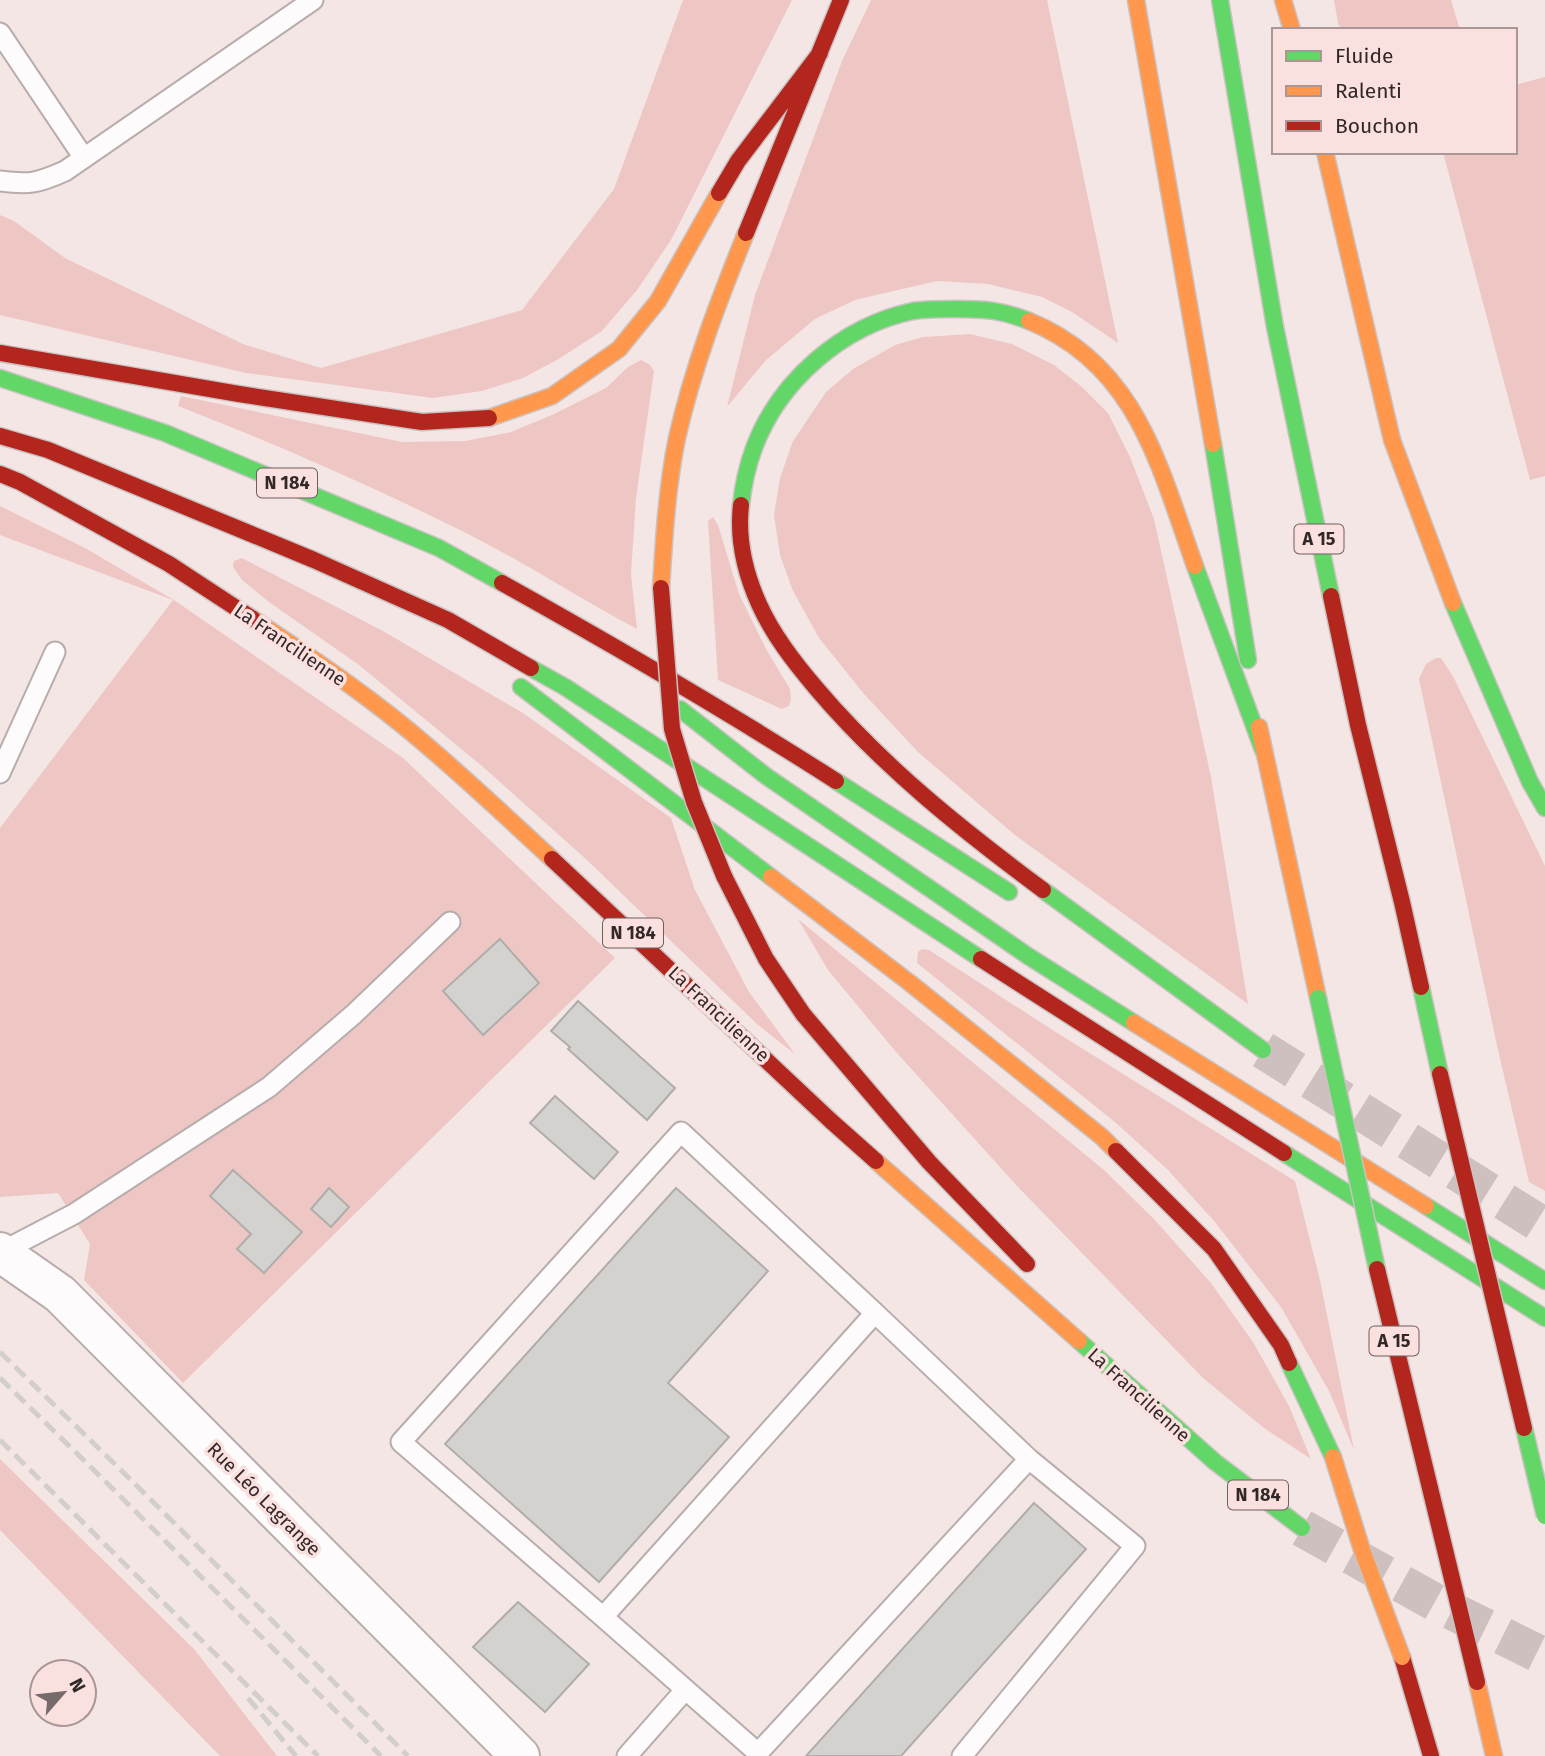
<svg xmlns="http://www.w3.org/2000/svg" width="1545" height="1756" viewBox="0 0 1545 1756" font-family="'Fira Sans',sans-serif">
	<rect width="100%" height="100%" fill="#f4e6e5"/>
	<path fill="#eec7c5" d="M683,0H792L671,240L637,290L602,331L557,360L523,378L482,391L433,398L246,373L0,315V215L14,221L65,258L243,344L321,368L522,310L614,189Z
		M871,0H1047L1118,343L1072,312L1042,297L988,284L937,281L855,300L815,319L765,361L727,407L755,295L842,61Z
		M1334,0H1451L1460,30H1341L1338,23Z
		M1545,77V476L1530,480L1443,152H1515V85Z
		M970,334L1012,344L1054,365L1081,386L1108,413L1130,457L1154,519L1211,777L1248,1004L1015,835L918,752L864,694L819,638L793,591L780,555L774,515L780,478L793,441L826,392L853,369L895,345L923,337Z
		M641,360L650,365L654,371L636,498L631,574L637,629C580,599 524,562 466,533C372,486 276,444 178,406L181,396L402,442L465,441L511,432L554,414L606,388L628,367Z
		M0,506L85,548L174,600L403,758L615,958L183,1383L84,1280L90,1244L58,1193L0,1197V828L173,600L0,535Z
		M713,517L718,525L739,594L766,649L790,689L791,699L789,706L782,709L718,680L708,521Z
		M242,558L383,631L523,713L671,818L695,890L749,992L795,1054L758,1025L588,861L482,766L359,665L269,602L242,580L233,567L234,561Z
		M1436,658H1441L1454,678L1545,866V1191L1529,1182L1498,1050L1419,679L1426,664Z
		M798,919L1104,1170L1154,1219L1211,1283L1253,1342L1289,1406L1311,1459L1264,1428L1203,1378L1019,1188L896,1052L828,970Z
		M922,949L929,950L1051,1029L1295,1181L1320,1280L1354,1450L1329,1391L1281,1307L1214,1221L1168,1170L1116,1123L917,963L918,952Z
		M0,1459L194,1649L277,1756H220L0,1530Z"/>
	<path fill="#d4d2cf" stroke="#afadab" stroke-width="2" d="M500,939L539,983L483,1035L443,991Z
		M578,1001L675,1088L647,1120L568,1049L570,1047L551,1031Z
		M555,1096L618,1152L594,1179L530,1123Z
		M233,1170L302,1232L264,1273L237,1249L251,1234L210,1196Z
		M329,1188L349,1207L331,1227L311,1209Z
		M676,1188L768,1271L668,1383L729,1437L599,1582L445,1444Z
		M1034,1503L1086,1549L901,1756H806Z
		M518,1602L589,1664L545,1712L473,1647Z"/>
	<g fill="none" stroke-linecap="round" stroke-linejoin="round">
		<path stroke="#cdc0bf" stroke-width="38" stroke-dasharray="38 19" stroke-linecap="butt" d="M1263,1050L1545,1227
			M1302,1528L1440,1605L1545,1657"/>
		<defs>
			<path id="lane" d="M0,33L84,158
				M0,181C30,185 38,183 65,171L313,0
				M0,773L55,652
				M1,1252L74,1214L269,1087L354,1014L450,922
				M875,1313L1029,1459L758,1753L603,1617Z
				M603,1617L401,1442L681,1132L875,1313
				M627,1756L685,1690
				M962,1756L1135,1546L1029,1459"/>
			<path id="street" d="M0,1252L60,1294L520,1756"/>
			<path id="fast" d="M1220,0L1275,327L1331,596
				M0,378L165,433L439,548L502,583
				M1213,444L1248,660
				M741,505C743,486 747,467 754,448C779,381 842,326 913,311C927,309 941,309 956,309C984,309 1002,310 1029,321
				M1195,566L1263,750
				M1453,603L1530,782L1545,808
				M531,668L565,687L981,959
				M521,687L771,877
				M680,709L766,776L1028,956L1134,1023
				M836,781L1009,892
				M1043,890L1263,1050
				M1421,987L1440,1074
				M1284,1153L1545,1318
				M1426,1206L1545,1281
				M1079,1341L1215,1462L1302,1528
				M1289,1363L1333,1457"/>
			<path id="slow" d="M1136,0L1213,444
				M1283,0L1292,30
				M1325,152L1392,440L1453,603
				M1029,321C1137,365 1159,466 1195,566
				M489,418L552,396L619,349L658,301L719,193
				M661,588C664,538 667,487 677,438C693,367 719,300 746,233
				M253,619C303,652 354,686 401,724C453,766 502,813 552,859
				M1259,727L1318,998
				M771,877L910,983L1102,1137L1116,1151
				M1134,1023L1426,1206
				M876,1161L1079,1341
				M1477,1682L1494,1756"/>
			<path id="jam" d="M719,193L738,161L820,53
				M746,233L841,0
				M0,353L239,394L422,422L489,418
				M0,436L48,450L314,560L448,620L531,668
				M0,474L20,482L169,564L253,619
				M741,505C737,540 745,573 759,604C773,635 794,662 816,688C882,766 961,829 1043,890
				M502,583C615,646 727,711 836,781
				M1331,596L1358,725L1402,902L1421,987
				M552,859L831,1121L876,1161
				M724,876L766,959L803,1014L929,1162L1027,1264
				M981,959L1284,1153
				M1116,1151L1214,1249L1281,1345L1289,1363
				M1402,1657L1431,1756"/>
		</defs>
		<use href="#lane" stroke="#b8adac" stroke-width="23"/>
		<use href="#street" stroke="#b8adac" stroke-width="42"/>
		<use href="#fast" stroke="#cac3c2" stroke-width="19"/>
		<use href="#slow" stroke="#cac3c2" stroke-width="19"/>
		<use href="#jam" stroke="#cac3c2" stroke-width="19"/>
		<use href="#lane" stroke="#fdfbfb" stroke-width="19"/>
		<use href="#street" stroke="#fdfbfb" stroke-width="38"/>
		<use href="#fast" stroke="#63d668" stroke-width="16"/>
		<use href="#slow" stroke="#ff974d" stroke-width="16"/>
		<use href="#jam" stroke="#b3261e" stroke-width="16"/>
		<path stroke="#d3cece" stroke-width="5" stroke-dasharray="14 7" stroke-linecap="butt" d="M0,1352L127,1476L408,1756
			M0,1378L113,1489L381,1756
			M0,1440L318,1756
			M248,1698L296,1756"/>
		<defs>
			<path id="fast-bridge" d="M1318,998L1377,1269
				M1524,1428L1545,1516"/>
			<path id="slow-bridge" d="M1333,1457L1362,1550L1402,1657"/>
			<path id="jam-bridge" d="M661,588L672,729L694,802L724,876
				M1440,1074L1524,1428
				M1377,1269L1477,1682"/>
		</defs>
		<use href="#fast-bridge" stroke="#cac3c2" stroke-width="19" stroke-linecap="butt"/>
		<use href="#slow-bridge" stroke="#cac3c2" stroke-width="19" stroke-linecap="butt"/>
		<use href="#jam-bridge" stroke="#cac3c2" stroke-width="19" stroke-linecap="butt"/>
		<use href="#fast-bridge" stroke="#63d668" stroke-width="16"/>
		<use href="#slow-bridge" stroke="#ff974d" stroke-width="16"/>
		<use href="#jam-bridge" stroke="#b3261e" stroke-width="16"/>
	</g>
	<g text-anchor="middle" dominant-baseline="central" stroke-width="7" stroke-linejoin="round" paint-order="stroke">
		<g fill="#fae0df" stroke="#6e5f5f" stroke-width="2">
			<rect x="257" y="468.5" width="60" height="29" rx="5"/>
			<rect x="1294.5" y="524.5" width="49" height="29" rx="5"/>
			<rect x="603" y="918.5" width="60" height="29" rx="5"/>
			<rect x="1369.5" y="1326.5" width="49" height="29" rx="5"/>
			<rect x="1228" y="1480.5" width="60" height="29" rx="5"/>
		</g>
		<g font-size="18" font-weight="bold" fill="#322828">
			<text x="287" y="483">N 184</text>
			<text x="1319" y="539">A 15</text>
			<text x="633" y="933">N 184</text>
			<text x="1394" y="1341">A 15</text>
			<text x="1258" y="1495">N 184</text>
		</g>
		<g font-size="19" fill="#322828" stroke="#fae0df">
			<text transform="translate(290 645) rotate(34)">La Francilienne</text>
			<text transform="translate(719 1014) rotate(43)">La Francilienne</text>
			<text transform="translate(1139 1395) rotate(42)">La Francilienne</text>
			<text transform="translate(264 1499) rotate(45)">Rue Léo Lagrange</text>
		</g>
	</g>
	<rect x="1272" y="28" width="245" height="126" fill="#fae0df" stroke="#aa9696" stroke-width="2"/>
	<rect x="1286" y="51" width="35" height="10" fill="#63d668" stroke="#aa9696" stroke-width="2"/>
	<text x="1335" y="63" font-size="21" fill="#322828">Fluide</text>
	<rect x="1286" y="86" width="35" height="10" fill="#ff974d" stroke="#aa9696" stroke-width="2"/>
	<text x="1335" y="98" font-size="21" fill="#322828">Ralenti</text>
	<rect x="1286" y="121" width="35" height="10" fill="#b3261e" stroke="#aa9696" stroke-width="2"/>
	<text x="1335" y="133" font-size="21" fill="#322828">Bouchon</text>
	<g transform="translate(63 1693) rotate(62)"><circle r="33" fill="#fae0df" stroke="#aa9696" stroke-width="2"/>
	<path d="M0-5L12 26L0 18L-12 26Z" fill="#766a6a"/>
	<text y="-10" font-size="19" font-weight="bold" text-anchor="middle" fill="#322828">N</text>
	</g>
</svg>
